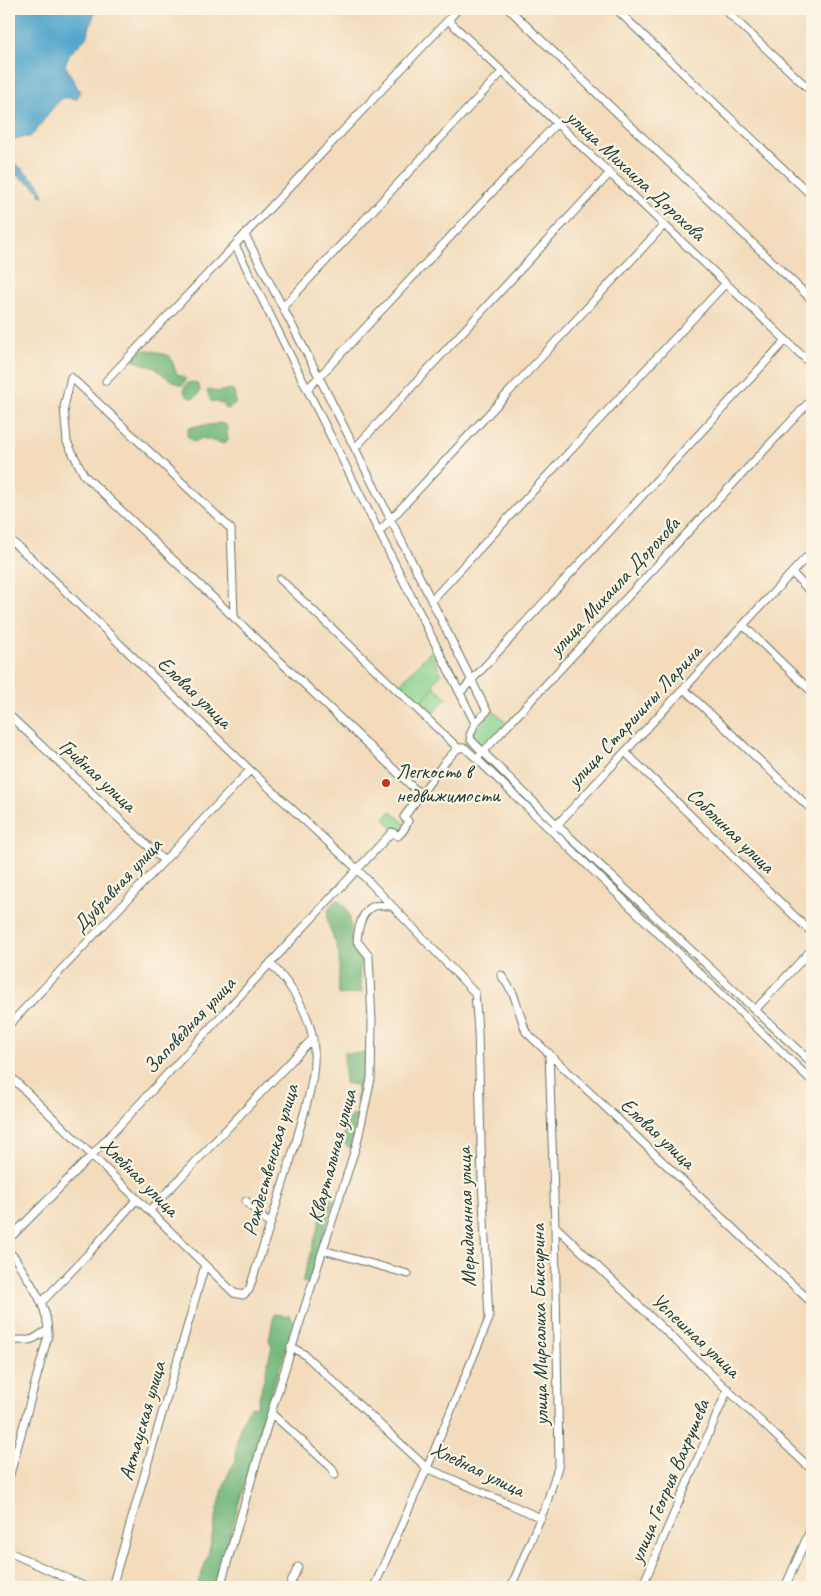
<svg xmlns="http://www.w3.org/2000/svg" width="821" height="1596" viewBox="0 0 821 1596" font-family="Caveat,sans-serif">
	<rect width="100%" height="100%" fill="#fcf5e5"/>
	<filter id="ink" filterUnits="userSpaceOnUse"><feTurbulence type="fractalNoise" baseFrequency=".02" numOctaves="2"/><feDisplacementMap in="SourceGraphic" scale="10" xChannelSelector="R" yChannelSelector="G"/><feConvolveMatrix kernelMatrix="1 2 1 2 8 2 1 2 1" color-interpolation-filters="sRGB"/></filter>
	<filter id="wash" filterUnits="userSpaceOnUse"><feTurbulence type="fractalNoise" baseFrequency=".0096" numOctaves="4" result="noise"/><feDisplacementMap in="SourceGraphic" scale="20" xChannelSelector="R" yChannelSelector="G"/><feGaussianBlur stdDeviation="1.12" result="paint"/><feColorMatrix in="noise" values="0 0 0 0 0 0 0 0 0 0 0 0 0 0 0 0 0 1.4 0 .05"/><feComposite in="paint" operator="in"/></filter>
	<g filter="url(#wash)">
		<rect width="100%" height="100%" fill="#f3dbbc"/>
		<path fill="#8bd490" stroke="#558862" d="M431,651L441,674L433,683L435,685L420,702L400,684Z
			M435,687L447,698L433,713L421,702Z
			M494,711L506,722L486,744L482,746L473,738L474,731Z
			M391,811L405,824L397,832L384,819Z"/>
		<path fill="#70b67a" stroke="#487a57" d="M141,350H150L170,356L177,374L184,377L186,380L182,386L166,377L155,368L135,361L133,358L135,352Z
			M184 390a8 8 0 1 1 16 0a8 8 0 1 1-16 0Z
			M230,389L234,391L236,403L229,409L225,408L224,404L211,401L207,391L211,390L218,392Z
			M219,423L226,425C228,429 227,434 228,440L224,444L202,438L194,442L187,436L188,429C199,423 208,427 219,423Z
			M337,899C340,902 344,905 346,908C355,923 347,946 359,959L362,957V962L359,973L362,993L339,995C337,982 340,969 339,956C337,936 315,916 337,899Z
			M344,1053H366L360,1103H358C355,1097 359,1091 356,1085L345,1083Z
			M352,1115H358L350,1148L341,1141L348,1119Z
			M327,1197L334,1200L308,1284L302,1282Z
			M274,1314L290,1316L295,1323L266,1409L215,1587H196C200,1577 204,1568 207,1558C214,1534 221,1477 236,1461C235,1439 239,1426 250,1407L257,1406L272,1346L269,1340Z"/>
		<path fill="#50a5cc" stroke="#387180" d="M9,9H96L86,38L70,54L65,65L80,92L77,99C73,99 68,97 64,98C54,102 39,129 30,137L17,138L9,144Z
			M9,158L39,184L44,196L40,195C37,184 18,177 9,171Z"/>
	</g>
	<g filter="url(#ink)">
		<g fill="none" stroke-linecap="round" stroke-linejoin="round">
			<defs>
				<path id="minor" d="M458,9L448,20L812,365
					M509,9L812,300
					M616,9L812,196
					M724,9L812,92
					M245,235L319,377L556,124
					M235,245L307,389
					M283,307L502,72
					M106,381L448,20
					M355,448L609,174
					M379,532L664,225
					M9,539L33,560L250,770L357,869L475,993L478,1031L482,1179L489,1319L427,1468L374,1587
					M792,573L812,593
					M280,579L458,748
					M431,601L725,284
					M234,615L231,529L71,377L64,407L67,442L84,475L421,795
					M743,625L812,692
					M684,689L812,810
					M460,693L786,340
					M9,715L163,860
					M475,723L307,389L319,377L487,711L475,723L470,735L471,740L483,752L812,399
					M625,752L812,933
					M480,755L483,752L557,825L812,1063
					M555,827L812,551
					M501,975L513,993L526,1032L812,1303
					M755,1010L812,949
					M9,1025L250,770
					M9,1075L234,1293L243,1295L249,1290C265,1241 281,1191 296,1142C304,1112 316,1080 314,1049C312,1016 292,986 270,963
					M246,1201L266,1221L271,1223
					M149,1211L313,1038
					M555,1226L812,1470
					M9,1239L92,1155L392,832L398,836C403,832 406,827 408,821L404,817L444,763L458,748H465L477,759L812,1081
					M323,1250L408,1274
					M9,1252L15,1258C30,1283 49,1305 48,1336L9,1478
					M42,1302L87,1255L137,1199
					M9,1343C16,1338 21,1341 29,1340C37,1339 41,1332 48,1331
					M291,1347L304,1354L427,1468L541,1518
					M271,1413L332,1468L335,1475
					M9,1552L86,1587
					M221,1582L233,1587
					M112,1587L205,1265
					M220,1587L271,1413L357,1143L371,1079L372,1022L369,956L357,941C358,929 361,911 374,906C379,905 386,906 391,906
					M289,1587L298,1567
					M511,1587L546,1505L559,1464L555,1226L549,1053
					M642,1587L728,1389
					M785,1587L812,1526"/>
			</defs>
			<use href="#minor" stroke="#697464" stroke-width="9"/>
			<use href="#minor" stroke="#fff" stroke-width="7"/>
		</g>
	</g>
	<circle fill="#c8321e" stroke="#fcf5e5" stroke-width="2" cx="386" cy="783" r="5"/>
	<g text-anchor="middle" dominant-baseline="central" stroke-width="4.5" stroke-linejoin="round" paint-order="stroke">
		<g font-size="21" fill="#1f3d34" stroke="#fcf5e5">
			<text transform="translate(636 175) rotate(43)">улица Михаила Дорохова</text>
			<text transform="translate(614 586) rotate(-47)">улица Михаила Дорохова</text>
			<text transform="translate(195 692) rotate(44)">Еловая улица</text>
			<text transform="translate(634 716) rotate(-47)">улица Старшины Ларина</text>
			<text transform="translate(98 775) rotate(43)">Грибная улица</text>
			<text transform="translate(731 830) rotate(44)">Соболиная улица</text>
			<text transform="translate(117 885) rotate(-47)">Дубравная улица</text>
			<text transform="translate(189 1025) rotate(-47)">Заповедная улица</text>
			<text transform="translate(658 1133) rotate(43)">Еловая улица</text>
			<text transform="translate(332 1156) rotate(-75)">Квартальная улица</text>
			<text transform="translate(270 1160) rotate(-74)">Рождественская улица</text>
			<text transform="translate(140 1177) rotate(45)">Хлебная улица</text>
			<text transform="translate(466 1217) rotate(-92)">Меридианная улица</text>
			<text transform="translate(539 1325) rotate(-91)">улица Мирсалиха Биксурина</text>
			<text transform="translate(696 1335) rotate(43)">Успешная улица</text>
			<text transform="translate(142 1421) rotate(-74)">Актауская улица</text>
			<text transform="translate(478 1469) rotate(26)">Хлебная улица</text>
			<text transform="translate(669 1481) rotate(-67)">улица Геогрия Вахрушева</text>
		</g>
		<g font-size="21" fill="#1f3d34" stroke="#fcf5e5" text-anchor="start">
			<text x="396" y="771">Легкость в<tspan x="396" dy="24">недвижимости</tspan></text>
		</g>
	</g>
	<rect width="821" height="1596" fill="none" stroke="#fcf5e5" stroke-width="30"/>
</svg>
